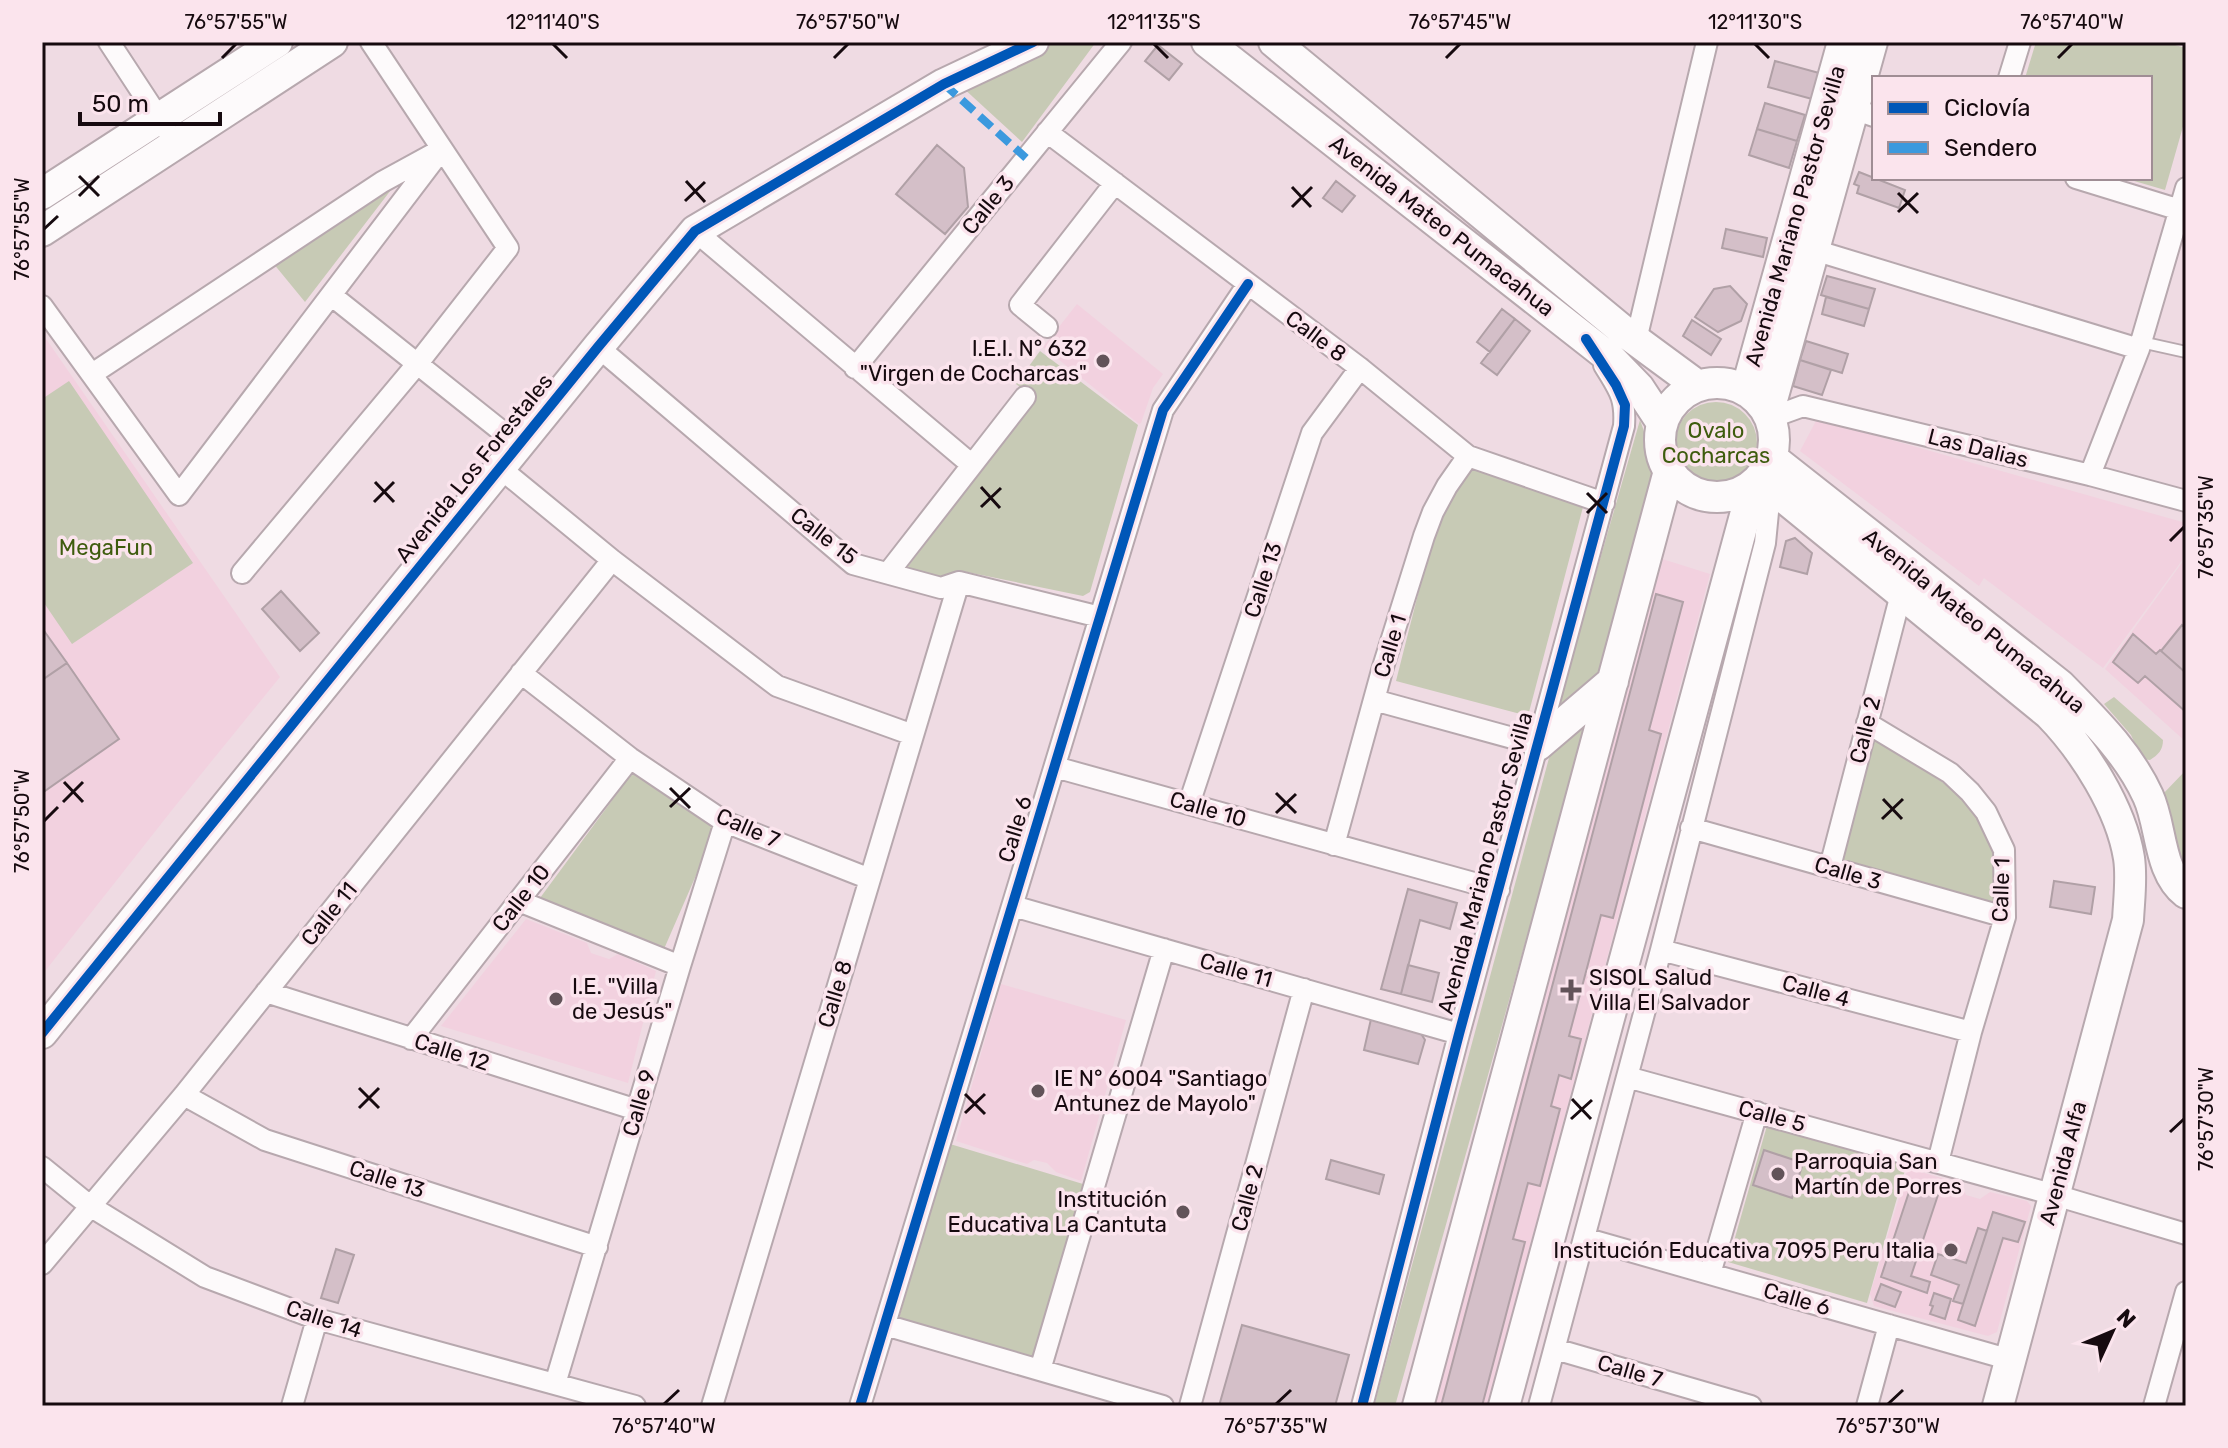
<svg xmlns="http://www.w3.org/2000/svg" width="2228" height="1448" viewBox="0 0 2228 1448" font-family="Rubik,sans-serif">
	<rect width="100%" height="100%" fill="#efdbe3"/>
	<path fill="#f2d1df" d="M1077,304L1163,374L1153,388L1141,423L1139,424L1043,347Z
		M42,333L280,677L176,805L42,975Z
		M1817,419L2186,523V555L2103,668L1984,578L1979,586L1800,451Z
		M1656,557L1710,574L1487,1406H1435Z
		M2186,557V742L2105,669Z
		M526,919L587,943L591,953L609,959L618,954L656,971L628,1083L441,1026Z
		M1001,984L1126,1020L1081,1181L1056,1172L1047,1163L1034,1160L1027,1164L956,1141Z
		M1908,1168L1961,1184L1966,1195L1980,1199L1990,1192L2027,1201L2031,1206L1997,1332L1988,1336L1874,1306L1870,1294Z"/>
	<path fill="#c7cab5" d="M1055,42H1096L1022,142L961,86Z
		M2036,42H2164L2186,48V116L2165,190L2124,178H2150V78H2025Z
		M394,186L305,302L273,263Z
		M1040,351L1138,425L1090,592L1083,596L962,571L938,582L906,569L1036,399L1016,384Z
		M69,381L193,563L72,644L42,600V399Z
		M1675 443a41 41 0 1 1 82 0a41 41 0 1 1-82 0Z
		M1640,420C1648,441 1652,458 1652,481L1598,674L1554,720Z
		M1472,466L1580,503L1583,507L1528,716L1396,681L1433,535L1466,473Z
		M2114,697L2163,740C2163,750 2158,755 2150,760L2142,759L2131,735L2104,704Z
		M1587,723L1395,1406H1374L1549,758L1552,751Z
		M1872,737L1964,796L1994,848L1996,906L1837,860Z
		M2186,770V853L2184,858L2181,860L2162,795Z
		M638,773L717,827L664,949L542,904L540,898L630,776Z
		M1768,1122L1907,1163L1867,1303L1728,1262Z
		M950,1144L1083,1184L1032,1359L899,1318Z"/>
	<path fill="#d4bfc8" stroke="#b0a0a6" stroke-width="2" d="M1158,45L1182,64L1169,80L1145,61Z
		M1775,61L1819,73L1812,99L1768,87Z
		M1765,103L1805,115L1797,141L1757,129Z
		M1757,129L1797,141L1789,168L1749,155Z
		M937,145L964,168L968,207L945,234L896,194Z
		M1859,172L1905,190L1899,208L1857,193L1859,186L1854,184Z
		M1336,181L1355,196L1342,212L1323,198Z
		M1726,229L1767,238L1763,257L1722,248Z
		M1827,276L1875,289L1869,309L1821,295Z
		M1730,286L1747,304L1741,321L1718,332L1695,317L1714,289Z
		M1826,297L1869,309L1864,326L1822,314Z
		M1502,309L1515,319L1490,352L1477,342Z
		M1515,319L1530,331L1497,375L1481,363Z
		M1692,320L1721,339L1711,355L1683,336Z
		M1806,341L1848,354L1842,373L1800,360Z
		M1800,360L1831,370L1822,395L1793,386Z
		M1795,538L1812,553L1807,574L1780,567L1786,541Z
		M281,591L319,633L300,651L262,609Z
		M1656,594L1683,602L1649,730L1661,734L1613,918L1601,915L1569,1036L1581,1039L1571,1079L1559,1075L1551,1106L1560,1109L1540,1186L1528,1183L1513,1239L1525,1242L1482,1406H1441Z
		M2182,625L2186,628V673L2161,651Z
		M42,628L67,663L42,680Z
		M2133,634L2156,654L2160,650L2186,673V712L2145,676L2138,683L2113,662Z
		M67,663L119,739L42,793V680Z
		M2054,881L2095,887L2091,914L2050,907Z
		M1408,889L1457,903L1450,929L1420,920L1401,994L1381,989Z
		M1408,965L1439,973L1432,1002L1401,994Z
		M1371,1019L1420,1032L1425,1040L1418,1064L1364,1050Z
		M1764,1150L1803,1163L1792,1198L1753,1185Z
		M1331,1160L1384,1175L1379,1194L1326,1179Z
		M1911,1186L1938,1195L1911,1276L1930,1282L1927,1293L1881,1277Z
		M1993,1212L2025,1222L2018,1242L2003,1238L1975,1326L1958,1320Z
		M1978,1228L1987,1231L1963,1304L1953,1301L1959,1285L1931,1275L1938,1254L1966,1263Z
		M336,1249L354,1255L338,1303L321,1298Z
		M1881,1284L1901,1292L1895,1307L1875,1300Z
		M1934,1293L1951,1299L1945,1319L1930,1314L1933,1306L1930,1305Z
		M1242,1325L1349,1355L1335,1406H1219Z"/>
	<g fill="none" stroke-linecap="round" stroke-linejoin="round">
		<defs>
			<path id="lane" d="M2141,342L2186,352"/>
			<path id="street" d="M109,42L166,129
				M2009,78L2020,42
				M1853,109L1874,116
				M1047,132L1360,368L1468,456L1604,503
				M2076,178L2180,210
				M695,231L972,465
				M1814,250L2139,349
				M331,295L519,445
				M42,306L179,495L442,149
				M1047,327L1020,305L1115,183
				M1636,340L1707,42
				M598,347L853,564L941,588L959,582L1100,617
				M855,368L1121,42
				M92,374L382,182L435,153
				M1770,418L1803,406L2090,475L2186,501
				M500,468L612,560L777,686L913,735
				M2090,475L2139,349L2186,188
				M242,573L418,363L508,248L371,42
				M888,573L1025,397
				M521,673L630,758L725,822L870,879
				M1374,700L1538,745
				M1867,723L1950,773L1970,792L1986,812L2004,850L2005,917L1971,1032L1938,1162
				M1055,767L1499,890
				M1189,804L1312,433L1360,368
				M1691,828L2005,917
				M1334,845L1383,667L1424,536L1433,512L1447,486L1468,456
				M1830,867L1901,594
				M519,901L680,966
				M1013,906L1459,1034
				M1661,950L1971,1032
				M266,992L637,1110
				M411,1039L630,758
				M1627,1077L2055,1195L2186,1234
				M184,1095L265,1140L597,1247
				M42,1167L90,1206L205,1277L317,1319L635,1406
				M1584,1238L2011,1360
				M42,1264L184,1095L612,560
				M1710,1274L1757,1112
				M885,1325L1163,1406
				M1555,1349L1751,1406
				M1040,1370L1164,949
				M555,1384L680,966L725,822
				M292,1406L317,1319
				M712,1406L959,582
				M860,1406L1163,410L1248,284
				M1190,1406L1304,989
				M1362,1406L1459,1034L1624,426C1626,397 1619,390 1604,365
				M1539,1406L1661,950L1765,543L1769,502L1759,482
				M1867,1406L1889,1325
				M2154,1406L2186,1292"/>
			<path id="secondary" d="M1207,42L1611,359L1639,388L1662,423
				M1274,42L1626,333L1698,386
				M42,194L277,42
				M42,231L332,42
				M1660 440a57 57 0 1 1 114 0a57 57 0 1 1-114 0Z
				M1746,391L1843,42
				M1768,414L1872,42
				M1772,458L2060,685C2093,719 2128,752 2148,796C2162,826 2158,871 2186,893
				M1760,478L2049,714C2084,750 2121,808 2129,858C2132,878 2129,900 2128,920L1998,1406
				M1538,745L1613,681
				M42,1033L598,347L695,231L944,84L1033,42
				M1418,1406L1669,471
				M1504,1406L1753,486"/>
		</defs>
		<use href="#lane" stroke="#b7a8ae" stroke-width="14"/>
		<use href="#street" stroke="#b7a8ae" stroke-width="24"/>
		<use href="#secondary" stroke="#b7a8ae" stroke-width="34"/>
		<use href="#lane" stroke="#fdfafb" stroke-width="10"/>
		<use href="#street" stroke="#fdfafb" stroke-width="20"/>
		<use href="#secondary" stroke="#fdfafb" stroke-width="30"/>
		<path stroke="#3b99de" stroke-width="8" stroke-dasharray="16 8" stroke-linecap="butt" d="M944,84L1026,158"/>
		<defs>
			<path id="cycleway" d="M42,1033L598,347L695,231L944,84L1033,42
				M860,1406L1163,410L1248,284
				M1362,1406L1459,1034L1624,426L1625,405L1616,385L1586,339"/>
		</defs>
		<use href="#cycleway" stroke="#fbe4ed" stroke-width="15"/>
		<use href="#cycleway" stroke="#0057b8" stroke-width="10"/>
	</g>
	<path fill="none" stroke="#160a0f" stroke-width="3" d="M553,44L567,58M1154,44L1168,58M1755,44L1769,58M222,58L236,44M834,58L848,44M1446,58L1460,44M2058,58L2072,44M79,176L99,196M686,181L705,202M1292,187L1311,207M1898,193L1918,213M79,196L99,176M685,201L705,182M1292,207L1312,187M1898,212L1918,193M44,229L58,216M375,482L394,502M981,487L1000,508M1587,493L1607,513M374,502L394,482M981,507L1001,488M1587,513L1607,493M2170,541L2184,527M64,782L83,802M670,788L690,808M1276,793L1296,813M1883,799L1902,819M63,802L83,782M670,807L690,788M1276,813L1296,794M1882,819L1903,799M44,821L58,807M359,1088L379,1108M965,1094L985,1114M1572,1099L1591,1119M359,1108L379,1088M965,1113L985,1094M1571,1119L1592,1100M2170,1132L2184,1119M664,1404L679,1390M1276,1404L1291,1390M1888,1404L1903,1390"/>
	<g fill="#625359" stroke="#fbe4ed" stroke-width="3">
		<circle cx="1103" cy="361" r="8"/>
		<path d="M1567 978h8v8h8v8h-8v8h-8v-8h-8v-8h8z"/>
		<circle cx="556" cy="999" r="8"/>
		<circle cx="1038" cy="1091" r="8"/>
		<circle cx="1778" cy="1174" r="8"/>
		<circle cx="1183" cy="1212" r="8"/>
		<circle cx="1951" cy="1250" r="8"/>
	</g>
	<g text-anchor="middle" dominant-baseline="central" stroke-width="7" stroke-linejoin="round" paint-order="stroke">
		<g font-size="22" fill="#160a0f" stroke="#fbe4ed">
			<text transform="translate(988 205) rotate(-51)">Calle 3</text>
			<text transform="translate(1795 216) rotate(-74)">Avenida Mariano Pastor Sevilla</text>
			<text transform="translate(1442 226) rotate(38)">Avenida Mateo Pumacahua</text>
			<text transform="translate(1316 336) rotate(37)">Calle 8</text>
			<text transform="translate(1978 448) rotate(14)">Las Dalias</text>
			<text transform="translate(474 468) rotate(-51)">Avenida Los Forestales</text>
			<text transform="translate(824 536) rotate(38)">Calle 15</text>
			<text transform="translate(1263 580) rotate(-72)">Calle 13</text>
			<text transform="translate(1974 621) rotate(39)">Avenida Mateo Pumacahua</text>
			<text transform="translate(1390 646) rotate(-73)">Calle 1</text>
			<text transform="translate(1865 730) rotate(-76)">Calle 2</text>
			<text transform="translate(1208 809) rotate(16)">Calle 10</text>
			<text transform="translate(748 828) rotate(24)">Calle 7</text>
			<text transform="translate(1015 829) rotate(-73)">Calle 6</text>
			<text transform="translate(1485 863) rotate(-75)">Avenida Mariano Pastor Sevilla</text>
			<text transform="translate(1848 873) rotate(16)">Calle 3</text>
			<text transform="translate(2001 890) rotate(-88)">Calle 1</text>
			<text transform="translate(521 898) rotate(-52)">Calle 10</text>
			<text transform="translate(329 914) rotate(-51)">Calle 11</text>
			<text transform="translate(1236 970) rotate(16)">Calle 11</text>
			<text transform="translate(1816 991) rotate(15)">Calle 4</text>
			<text transform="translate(835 994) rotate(-73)">Calle 8</text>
			<text transform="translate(452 1052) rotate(18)">Calle 12</text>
			<text transform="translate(639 1103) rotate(-74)">Calle 9</text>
			<text transform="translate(1772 1116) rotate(15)">Calle 5</text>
			<text transform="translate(2063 1163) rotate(-75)">Avenida Alfa</text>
			<text transform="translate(387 1179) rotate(18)">Calle 13</text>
			<text transform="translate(1247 1198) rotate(-75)">Calle 2</text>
			<text transform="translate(1797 1299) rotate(16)">Calle 6</text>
			<text transform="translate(324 1319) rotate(18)">Calle 14</text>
			<text transform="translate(1630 1371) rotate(16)">Calle 7</text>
		</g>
		<g font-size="22" fill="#160a0f" stroke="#fbe4ed" text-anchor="start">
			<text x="1087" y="348" text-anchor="end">I.E.I. N° 632<tspan x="1087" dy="25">"Virgen de Cocharcas"</tspan></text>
			<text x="1589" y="977">SISOL Salud<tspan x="1589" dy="25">Villa El Salvador</tspan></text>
			<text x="572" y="986">I.E. "Villa<tspan x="572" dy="25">de Jesús"</tspan></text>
			<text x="1054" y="1078">IE N° 6004 "Santiago<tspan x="1054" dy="25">Antunez de Mayolo"</tspan></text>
			<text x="1794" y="1161">Parroquia San<tspan x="1794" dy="25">Martín de Porres</tspan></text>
			<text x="1167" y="1199" text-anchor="end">Institución<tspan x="1167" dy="25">Educativa La Cantuta</tspan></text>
			<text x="1935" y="1250" text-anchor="end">Institución Educativa 7095 Peru Italia</text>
		</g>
		<g font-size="22" fill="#3e5c0e" stroke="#fbe4ed">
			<text x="1716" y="430">Ovalo<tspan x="1716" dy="25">Cocharcas</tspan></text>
			<text x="106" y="547">MegaFun</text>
		</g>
	</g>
	<rect width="2228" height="1448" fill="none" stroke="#fbe4ed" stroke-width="88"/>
	<rect x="1872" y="76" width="280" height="104" fill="#fbe4ed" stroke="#9f8d94" stroke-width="2"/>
	<rect x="1888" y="102" width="40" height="12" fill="#0057b8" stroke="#9f8d94" stroke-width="2"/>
	<text x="1944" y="116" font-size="24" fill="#160a0f">Ciclovía</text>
	<rect x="1888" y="142" width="40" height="12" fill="#3b99de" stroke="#9f8d94" stroke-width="2"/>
	<text x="1944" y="156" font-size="24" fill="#160a0f">Sendero</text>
	<g transform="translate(2112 1332) rotate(46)" stroke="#fbe4ed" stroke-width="6" paint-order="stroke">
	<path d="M0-6L14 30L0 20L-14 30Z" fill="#160a0f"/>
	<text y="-12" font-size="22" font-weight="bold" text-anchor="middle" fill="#160a0f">N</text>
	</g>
	<path d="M80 112v12h140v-12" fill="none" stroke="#160a0f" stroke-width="4"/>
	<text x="92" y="112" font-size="24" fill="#160a0f" stroke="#fbe4ed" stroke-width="6" paint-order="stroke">50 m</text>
	<rect x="44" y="44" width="2140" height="1360" fill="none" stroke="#160a0f" stroke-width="3"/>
	<g font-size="20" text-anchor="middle" fill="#160a0f">
		<text x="236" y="29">76°57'55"W</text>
		<text x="553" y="29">12°11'40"S</text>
		<text x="848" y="29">76°57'50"W</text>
		<text x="1154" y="29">12°11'35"S</text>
		<text x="1460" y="29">76°57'45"W</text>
		<text x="1755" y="29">12°11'30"S</text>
		<text x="2072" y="29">76°57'40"W</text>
		<text transform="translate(22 229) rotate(-90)" y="7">76°57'55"W</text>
		<text transform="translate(2206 527) rotate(-90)" y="7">76°57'35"W</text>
		<text transform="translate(22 821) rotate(-90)" y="7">76°57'50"W</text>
		<text transform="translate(2206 1119) rotate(-90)" y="7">76°57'30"W</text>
		<text x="664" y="1433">76°57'40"W</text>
		<text x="1276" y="1433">76°57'35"W</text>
		<text x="1888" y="1433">76°57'30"W</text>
	</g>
</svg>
